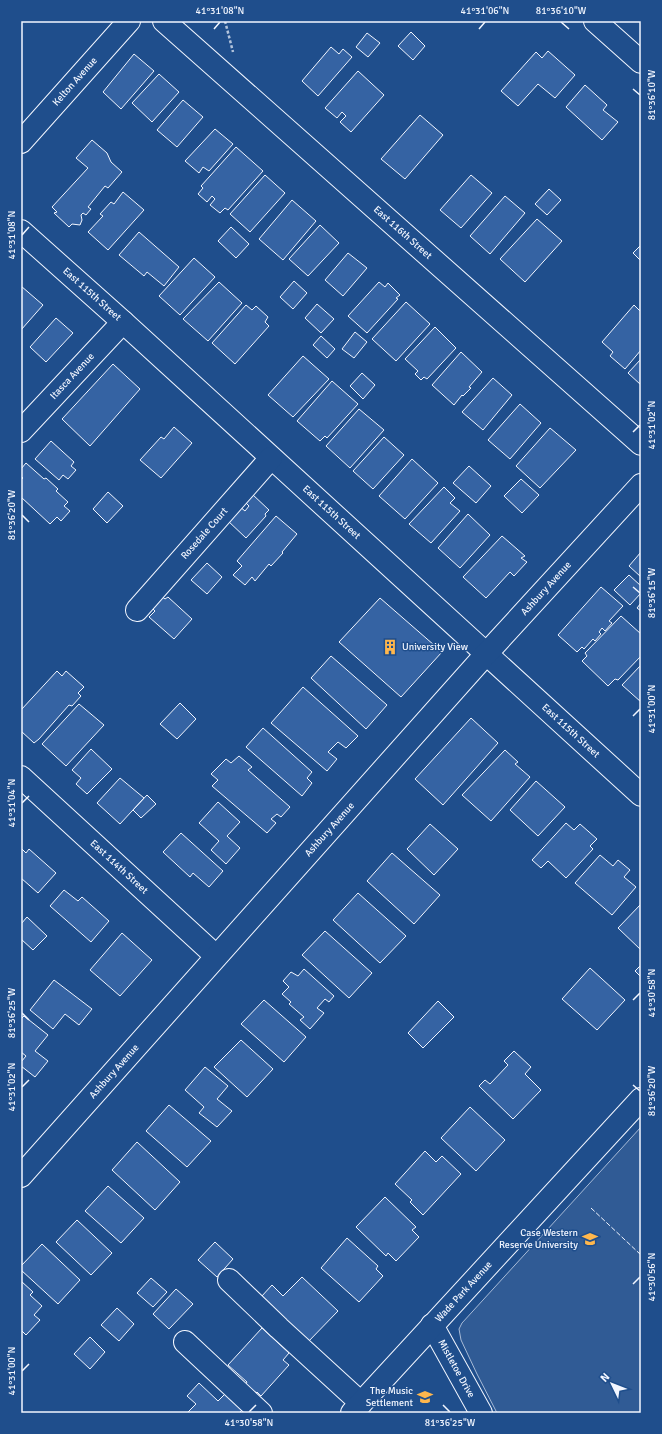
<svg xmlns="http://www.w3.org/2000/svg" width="662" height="1434" viewBox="0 0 662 1434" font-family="Signika,sans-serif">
	<rect width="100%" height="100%" fill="#1f4e8c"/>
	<path fill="#305b95" stroke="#a8bbd7" d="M641,1127V1413H497L477,1374L461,1340L459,1329L462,1323Z"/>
	<path fill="#3563a3" stroke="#f2f6ff" d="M411,32L425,46L413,60L398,46Z
		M367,33L380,43L368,57L356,47Z
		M331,47L339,54L343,49L352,57L318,96L302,81Z
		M548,51L575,75L555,98L538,84L518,106L501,91L536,52L542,58Z
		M134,54L154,71L121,109L103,92Z
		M358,71L384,95L351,132L340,122L346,116L342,112L337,118L325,108Z
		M159,74L179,92L152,122L132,103Z
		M585,85L607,105L603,110L618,122L602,140L566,107Z
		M183,100L203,117L177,147L157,130Z
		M420,115L443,135L405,179L381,159Z
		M215,129L233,144L209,171L203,167L199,173L185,161Z
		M92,140L107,153L111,162L122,172L108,188L105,186L88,207L91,209L86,215L83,213L81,215L82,220L80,225L72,224L69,227L54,213L57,212L52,207L88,168L76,158Z
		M236,147L263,171L228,210L225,208L220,213L210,205L215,199L212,196L207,202L198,194L203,188L201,186Z
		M265,175L285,193L250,232L230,214Z
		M471,175L492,193L461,228L440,210Z
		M549,189L561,200L547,215L535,204Z
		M123,192L144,210L108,250L88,232L103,216L100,214L111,202L114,204Z
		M505,196L525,213L490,254L470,236Z
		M292,200L316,221L283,260L259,239Z
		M537,219L562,241L525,282L500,259Z
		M320,225L339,243L308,276L289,259Z
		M231,227L249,244L236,258L218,241Z
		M139,232L179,267L164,286L147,272L144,276L119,255Z
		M641,245V261L633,253Z
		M348,253L367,268L343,296L325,280Z
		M194,258L215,277L180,315L159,296Z
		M294,281L307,293L293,309L280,297Z
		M219,282L242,303L208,341L183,319Z
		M379,282L385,287L388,283L400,295L396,298L398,299L367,333L348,316Z
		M21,286L43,305L21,330Z
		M406,302L430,324L396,361L372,339Z
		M317,304L334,319L321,333L305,318Z
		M246,305L252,310L256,306L268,317L265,322L269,326L235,364L212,343Z
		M634,305L641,312V350L625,369L610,356L613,352L602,342Z
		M56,318L73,333L46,362L30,347Z
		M435,327L456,348L427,379L424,377L421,380L415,374L418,371L405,359Z
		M355,332L367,342L354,358L342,349Z
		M321,336L335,349L327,358L313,345Z
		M461,352L482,372L469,387L471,388L463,396L462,395L454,405L432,385Z
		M303,356L329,379L293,417L268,395Z
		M641,359V385L628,373Z
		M113,364L140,389L90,446L62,419Z
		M362,373L375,385L363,399L350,386Z
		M493,378L512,395L483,430L462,412Z
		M332,381L358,404L327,438L325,436L320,441L297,421Z
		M520,404L541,423L510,459L488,440Z
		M359,409L384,430L350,468L326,446Z
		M174,427L192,443L161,478L140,460L161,437L164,439Z
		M550,428L576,450L540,488L516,466Z
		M384,437L404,455L373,489L353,471Z
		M51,441L74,462L71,466L76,470L68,479L63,475L59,480L35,459Z
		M412,459L438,483L405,519L379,496Z
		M26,463L44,479L46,478L58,489L56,491L68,502L64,506L70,511L61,521L57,517L50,524L21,497V480L23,478L21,476V469Z
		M469,466L491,486L476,503L453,483Z
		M521,479L539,495L522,513L504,496Z
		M444,487L455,498L450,503L460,511L431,543L409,524Z
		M108,492L123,506L107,523L93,509Z
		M252,494L269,510L265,514L266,516L246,538L227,520L239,506L245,511L249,506L245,502Z
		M468,514L490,535L460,568L438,548Z
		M276,516L297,534L282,552L283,553L271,566L269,564L255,581L252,577L245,585L233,575L242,566L237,561Z
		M502,536L525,556L521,558L527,562L514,576L510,572L486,598L463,577Z
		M641,552V577L629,566Z
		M207,563L222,577L207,594L191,580Z
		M629,575L641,586V593L630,605L614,590Z
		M601,587L623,606L609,621L612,623L605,631L602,628L599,632L601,634L595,641L593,639L584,649L582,647L577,652L558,635Z
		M160,595L165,599L168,597L192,619L174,639L149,617L155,611L151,607Z
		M380,598L442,652L401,697L339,642Z
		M641,603V611L637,608Z
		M621,616L641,634V656L618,680L615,679L608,686L582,661L587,656L585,653Z
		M331,656L387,705L366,729L311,678Z
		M641,665V702L622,685Z
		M57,671L62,676L66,671L84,687L78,693L81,696L72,706L69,705L39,739L34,743L21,731V710Z
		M303,687L358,736L346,748L338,742L328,752L337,759L327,771L271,723Z
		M180,703L196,719L177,739L160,724Z
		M79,704L104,725L66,766L42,744Z
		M471,718L498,743L443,805L415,779Z
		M263,728L312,772L307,778L312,783L302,796L246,747Z
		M91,749L112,769L87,794L76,784L81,778L72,770Z
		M505,750L518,762L515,764L530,777L491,821L462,795Z
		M239,756L252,767L248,770L290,807L281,817L277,814L271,819L276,823L267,833L212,786L218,780L211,774L226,759L231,763Z
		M120,778L144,798L120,824L97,803Z
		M536,781L565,807L538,836L510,810Z
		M147,795L156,804L141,818L133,810Z
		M218,802L240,822L227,836L240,848L226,864L211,850L219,841L199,823Z
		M566,823L574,830L580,824L597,839L590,846L593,849L566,878L548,861L541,868L532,860Z
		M430,824L458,849L434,875L407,849Z
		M181,833L223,871L209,887L193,873L190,877L163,852Z
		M21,848L26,853L29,849L56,873L38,893L21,878Z
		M392,853L440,895L414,924L367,881Z
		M600,855L613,866L618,860L630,870L624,877L636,887L612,915L575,883Z
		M64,890L78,901L82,897L109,921L91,942L50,906Z
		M358,893L406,936L380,963L333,920Z
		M641,904V950L618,928Z
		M27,917L47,936L33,950L21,939V924Z
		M325,931L372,973L349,998L302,955Z
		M122,933L152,960L120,996L90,970Z
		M641,965V977L635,971Z
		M590,968L625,1000L597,1030L562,999Z
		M304,969L334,996L329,1002L325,999L317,1008L324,1013L310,1029L300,1020L304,1017L289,1004L291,1002L282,994L289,987L283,981L291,972L298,976Z
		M54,980L92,1009L79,1025L65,1014L53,1029L30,1010Z
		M264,1000L306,1037L284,1062L241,1024Z
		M438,1001L454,1017L423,1048L408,1033Z
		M24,1016L48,1035L35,1051L48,1061L35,1077L21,1066V1062L26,1056L21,1052V1019Z
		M241,1040L273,1069L247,1097L214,1067Z
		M514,1051L531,1067L525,1074L541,1090L513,1119L479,1086L485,1080L490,1084L508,1065L504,1061Z
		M205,1067L228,1086L217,1099L232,1111L217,1127L199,1113L204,1107L185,1090Z
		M169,1105L211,1141L187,1167L146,1131Z
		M470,1107L505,1140L476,1171L441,1138Z
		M137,1142L180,1182L155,1210L112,1170Z
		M425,1151L436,1162L442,1156L461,1174L423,1215L410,1202L412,1200L395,1184Z
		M108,1186L144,1218L121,1243L85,1211Z
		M385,1197L416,1227L412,1230L419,1237L396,1261L388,1253L386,1256L356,1227Z
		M77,1220L112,1253L91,1275L56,1242Z
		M347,1238L378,1266L376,1269L383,1276L359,1302L321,1268Z
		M215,1242L233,1259L217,1277L198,1260Z
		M42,1244L80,1280L58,1304L21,1270V1266Z
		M302,1277L338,1311L306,1344L261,1297L272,1285L283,1296Z
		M151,1278L167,1292L153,1307L137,1293Z
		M21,1281L33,1292L30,1295L42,1306L34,1315L40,1320L26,1335L21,1330Z
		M176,1289L193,1304L169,1329L153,1314Z
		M117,1308L134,1324L119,1341L101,1325Z
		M262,1328L289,1353L283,1360L289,1365L261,1396L257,1392L253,1396L244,1387L247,1382L228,1365Z
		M90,1337L105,1352L90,1369L74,1354Z
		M199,1383L218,1401L225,1394L242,1410L239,1413H187L196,1404L187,1396Z"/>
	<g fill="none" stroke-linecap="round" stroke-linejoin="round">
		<defs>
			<g id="minor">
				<path id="s1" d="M164,21L641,444"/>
				<path d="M595,21L641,62"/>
				<path id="s2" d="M21,142L129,21"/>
				<path id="s3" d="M21,231L123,322L641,795"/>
				<path id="s4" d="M21,431L123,322"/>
				<path id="s5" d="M137,610L271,458"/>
				<path id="s6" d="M21,777L216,956"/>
				<path id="s7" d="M21,1176L487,653L641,485"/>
				<path d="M229,1280L279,1328L361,1403"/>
				<path id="s8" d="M432,1325L481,1413"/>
				<path d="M185,1342L261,1413"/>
				<path id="s9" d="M352,1413L641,1099"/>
			</g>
		</defs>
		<use href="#minor" stroke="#f2f6ff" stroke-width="24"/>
		<path stroke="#b3c4dc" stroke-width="2.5" stroke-dasharray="3 2" stroke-linecap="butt" d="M225,21L233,52"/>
		<use href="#minor" stroke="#1f4e8c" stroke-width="22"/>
		<path stroke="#f2f6ff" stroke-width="1" stroke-dasharray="5 2" stroke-linecap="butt" d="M591,1208L641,1255"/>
	</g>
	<path fill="none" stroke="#f2f6ff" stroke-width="1.5" d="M561,22L569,29M214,29L220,22M479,29L485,22M633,89L640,95M22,235L29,227M633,432L640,425M22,515L29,522M633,587L640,593M633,716L640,709M22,803L29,796M633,1000L640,993M22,1013L29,1020M633,1085L640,1091M22,1087L29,1080M633,1284L640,1277M22,1371L29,1364M443,1405L450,1412M249,1412L256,1405"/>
	<defs>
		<symbol id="building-bare" viewBox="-9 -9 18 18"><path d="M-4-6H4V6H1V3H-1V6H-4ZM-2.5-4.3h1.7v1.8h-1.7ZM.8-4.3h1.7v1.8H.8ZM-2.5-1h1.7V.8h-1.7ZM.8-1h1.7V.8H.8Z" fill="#ffb74d" stroke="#1f4e8c" stroke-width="2.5" paint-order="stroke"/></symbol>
		<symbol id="university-bare" viewBox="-9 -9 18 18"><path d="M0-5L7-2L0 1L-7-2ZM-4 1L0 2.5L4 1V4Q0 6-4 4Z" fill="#ffb74d" stroke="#1f4e8c" stroke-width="2.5" paint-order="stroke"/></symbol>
		<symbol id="school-bare" viewBox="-9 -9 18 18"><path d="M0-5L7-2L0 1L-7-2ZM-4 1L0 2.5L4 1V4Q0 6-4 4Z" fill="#ffb74d" stroke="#1f4e8c" stroke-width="2.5" paint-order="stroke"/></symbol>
	</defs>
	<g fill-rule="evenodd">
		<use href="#building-bare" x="379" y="636" width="22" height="22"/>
		<use href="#university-bare" x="579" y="1228" width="22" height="22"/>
		<use href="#school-bare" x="414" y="1386" width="22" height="22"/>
	</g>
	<g text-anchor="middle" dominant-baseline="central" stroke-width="3" stroke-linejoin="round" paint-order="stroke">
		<g font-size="10" fill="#f2f6ff" stroke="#1f4e8c">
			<text stroke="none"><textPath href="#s2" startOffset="81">Kelton Avenue</textPath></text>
			<text stroke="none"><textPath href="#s1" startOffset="319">East 116th Street</textPath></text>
			<text stroke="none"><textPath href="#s3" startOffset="95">East 115th Street</textPath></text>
			<text stroke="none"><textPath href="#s4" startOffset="75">Itasca Avenue</textPath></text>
			<text stroke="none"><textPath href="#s3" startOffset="419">East 115th Street</textPath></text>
			<text stroke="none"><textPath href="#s5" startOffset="102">Rosedale Court</textPath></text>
			<text stroke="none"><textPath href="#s7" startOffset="788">Ashbury Avenue</textPath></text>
			<text stroke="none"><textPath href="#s3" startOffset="743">East 115th Street</textPath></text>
			<text stroke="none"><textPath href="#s7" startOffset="464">Ashbury Avenue</textPath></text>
			<text stroke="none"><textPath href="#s6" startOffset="133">East 114th Street</textPath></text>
			<text stroke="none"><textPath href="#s7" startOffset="140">Ashbury Avenue</textPath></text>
			<text stroke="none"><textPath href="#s9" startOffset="165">Wade Park Avenue</textPath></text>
			<text stroke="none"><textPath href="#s8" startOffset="50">Mistletoe Drive</textPath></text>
		</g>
		<g font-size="10" fill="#f2f6ff" stroke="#1f4e8c" text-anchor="end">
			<text x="402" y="647" text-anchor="start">University View</text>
			<text x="578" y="1233">Case Western<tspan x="578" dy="12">Reserve University</tspan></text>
			<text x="413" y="1391">The Music<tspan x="413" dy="12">Settlement</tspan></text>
		</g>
	</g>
	<rect width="662" height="1434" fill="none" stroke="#1f4e8c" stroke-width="44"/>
	<g transform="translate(612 1384) rotate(313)" stroke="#1f4e8c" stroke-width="3" paint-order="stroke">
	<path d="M0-3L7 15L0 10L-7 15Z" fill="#f2f6ff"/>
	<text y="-6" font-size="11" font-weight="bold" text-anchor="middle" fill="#f2f6ff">N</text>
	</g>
	<rect x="22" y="22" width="618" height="1390" fill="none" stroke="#f2f6ff" stroke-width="1.5"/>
	<g font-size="10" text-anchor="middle" fill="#f2f6ff">
		<text x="220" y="14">41°31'08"N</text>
		<text x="485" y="14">41°31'06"N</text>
		<text x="561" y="14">81°36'10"W</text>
		<text transform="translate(651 95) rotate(-90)" y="4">81°36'10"W</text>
		<text transform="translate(11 235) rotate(-90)" y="4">41°31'08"N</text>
		<text transform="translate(651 425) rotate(-90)" y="4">41°31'02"N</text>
		<text transform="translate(11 515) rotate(-90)" y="4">81°36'20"W</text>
		<text transform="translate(651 593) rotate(-90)" y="4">81°36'15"W</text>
		<text transform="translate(651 709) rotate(-90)" y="4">41°31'00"N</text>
		<text transform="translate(11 803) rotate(-90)" y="4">41°31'04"N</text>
		<text transform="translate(651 993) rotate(-90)" y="4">41°30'58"N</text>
		<text transform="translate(11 1013) rotate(-90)" y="4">81°36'25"W</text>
		<text transform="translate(11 1087) rotate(-90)" y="4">41°31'02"N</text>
		<text transform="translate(651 1091) rotate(-90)" y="4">81°36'20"W</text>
		<text transform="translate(651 1277) rotate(-90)" y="4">41°30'56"N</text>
		<text transform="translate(11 1371) rotate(-90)" y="4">41°31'00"N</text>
		<text x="249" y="1426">41°30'58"N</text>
		<text x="450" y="1426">81°36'25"W</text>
	</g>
</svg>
